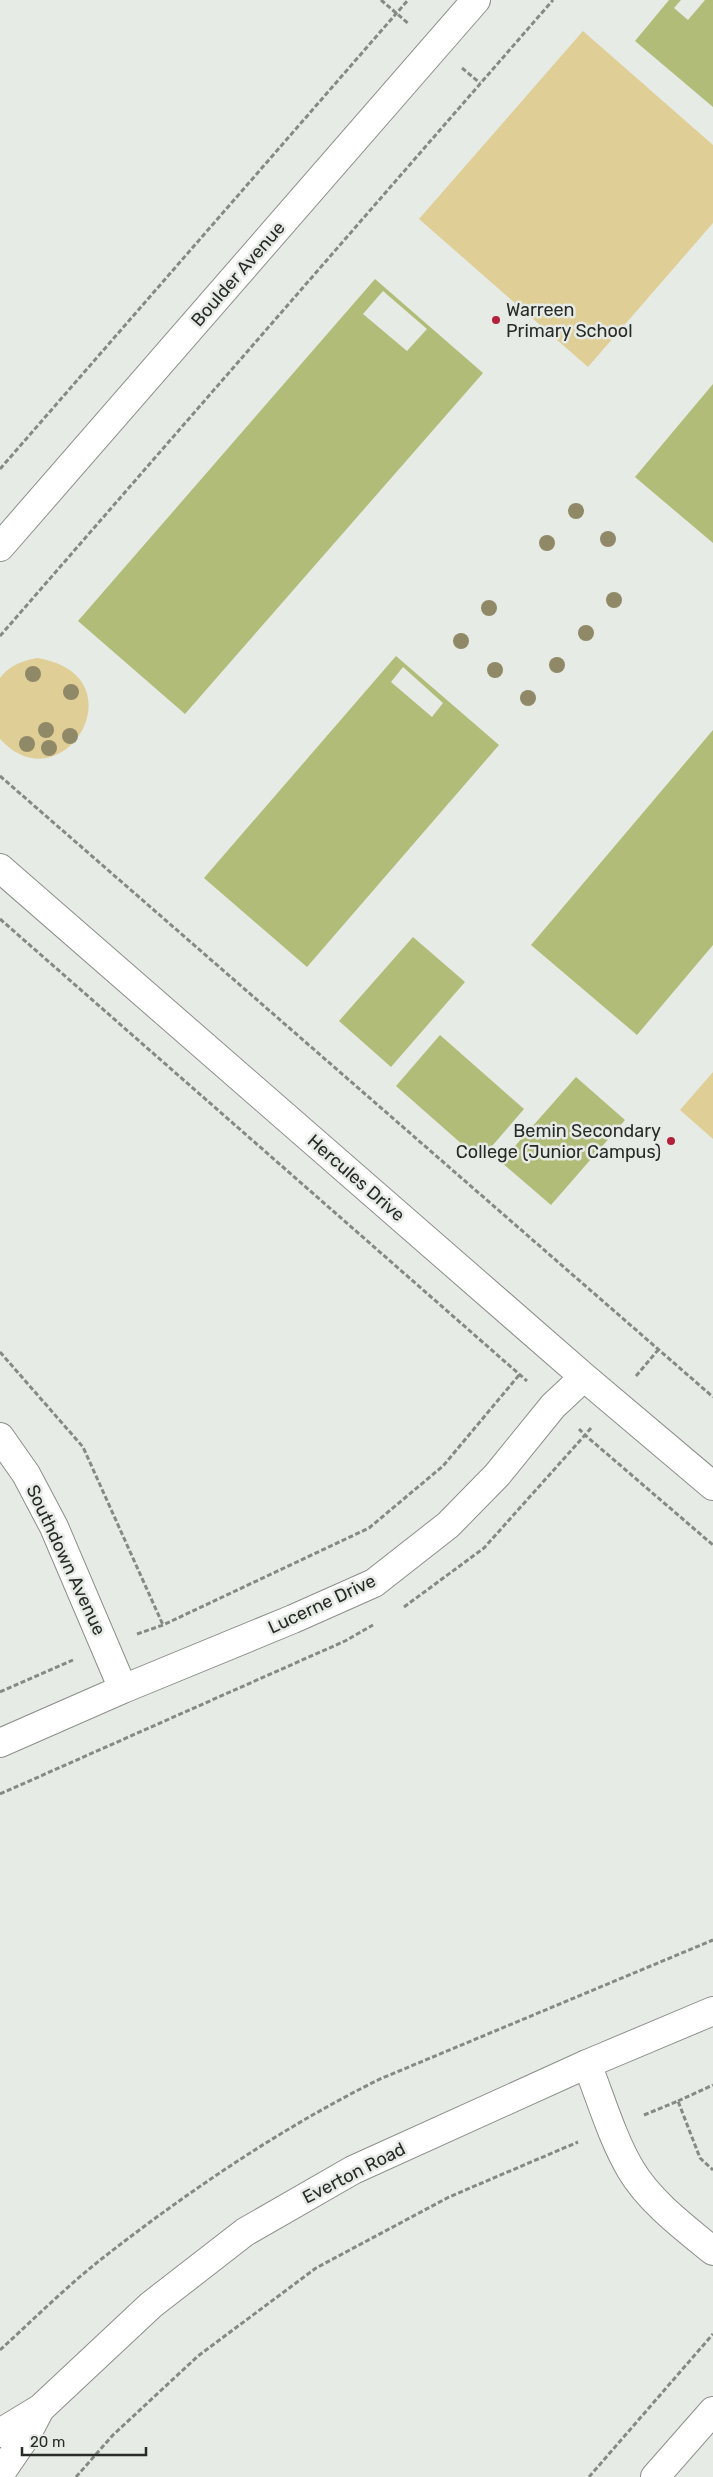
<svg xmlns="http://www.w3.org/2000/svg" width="713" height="2477" viewBox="0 0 713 2477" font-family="Rubik,sans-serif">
	<rect width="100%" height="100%" fill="#e6ebe5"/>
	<path fill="#e0ce97" d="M583,31L713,145V223L588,367L419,219Z
		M37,658C143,675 63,808 0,739V678C10,665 22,661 37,658Z
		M713,1072V1139L680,1110Z"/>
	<path fill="#b0bc78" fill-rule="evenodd" d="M669,0H681L674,8L688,20L705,0H713V107L635,41Z
		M375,279L483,373L185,714L78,621ZM383,291L427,329L407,351L363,314Z
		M713,384V543L635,477Z
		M396,656L499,745L307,967L204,878ZM403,667L443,703L432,717L391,682Z
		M713,730V945L637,1035L531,945Z
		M413,937L465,982L391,1067L339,1021Z
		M440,1035L524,1109L480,1160L396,1086Z
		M576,1077L625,1120L551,1205L501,1162Z"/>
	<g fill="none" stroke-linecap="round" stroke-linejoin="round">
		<defs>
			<path id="street" d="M0,547L476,0
				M0,868L584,1377L713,1486
				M0,1437L26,1474L54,1527L123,1689
				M0,1743L123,1689L293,1619L374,1583L448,1525L497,1475L553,1406L584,1377
				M587,2064C601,2099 612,2138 631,2170C650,2202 685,2228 713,2251
				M655,2477L713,2411"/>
			<path id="secondary" d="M0,2433L41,2408L151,2305L245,2232L353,2170L587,2064L713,2011
				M0,2474L26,2436L40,2409"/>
		</defs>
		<use href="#street" stroke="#8b908a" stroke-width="30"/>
		<use href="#secondary" stroke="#8b908a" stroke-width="30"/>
		<path stroke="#868985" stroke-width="3" stroke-dasharray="5 2.5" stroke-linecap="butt" d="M381,0L409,24
			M462,68L480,83
			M0,469L408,0
			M0,636L553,0
			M0,776L713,1397
			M0,919L527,1381
			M0,1352L83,1447L163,1625
			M636,1376L658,1350
			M591,1428L585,1435L713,1545
			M404,1607L484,1548L585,1435L579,1429
			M137,1634L163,1625L369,1528L443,1466L520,1374
			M0,1692L73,1660
			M0,1794L345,1641L373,1625
			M678,2101L713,2085
			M644,2115L678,2101L700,2158L713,2170
			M0,2350C34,2319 68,2285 104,2257C190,2190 283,2127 380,2079L713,1940
			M76,2477L113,2435L198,2356L316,2268L449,2197L578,2142
			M589,2477L713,2334"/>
		<use href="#street" stroke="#fff" stroke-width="28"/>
		<use href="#secondary" stroke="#fff" stroke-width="28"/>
	</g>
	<g fill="#908967">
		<circle cx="576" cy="511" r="8"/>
		<circle cx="608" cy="539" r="8"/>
		<circle cx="547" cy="543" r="8"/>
		<circle cx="614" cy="600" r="8"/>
		<circle cx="489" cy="608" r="8"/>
		<circle cx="586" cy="633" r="8"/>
		<circle cx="461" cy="641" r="8"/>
		<circle cx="557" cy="665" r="8"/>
		<circle cx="495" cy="670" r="8"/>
		<circle cx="33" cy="674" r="8"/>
		<circle cx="71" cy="692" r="8"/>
		<circle cx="528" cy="698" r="8"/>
		<circle cx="46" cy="730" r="8"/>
		<circle cx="70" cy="736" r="8"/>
		<circle cx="27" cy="744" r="8"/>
		<circle cx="49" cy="748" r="8"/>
	</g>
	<g fill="#b3203c" stroke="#e6ebe5" stroke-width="2">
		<circle cx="496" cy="320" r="5"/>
		<circle cx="671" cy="1141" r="5"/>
	</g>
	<g text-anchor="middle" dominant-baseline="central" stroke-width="5" stroke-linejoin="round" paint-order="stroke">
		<g font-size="18" fill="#292b29" stroke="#e6ebe5">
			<text transform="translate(238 274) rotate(-49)">Boulder Avenue</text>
			<text transform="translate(356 1178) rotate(41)">Hercules Drive</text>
			<text transform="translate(66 1560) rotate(65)">Southdown Avenue</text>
			<text transform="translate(322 1604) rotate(-25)">Lucerne Drive</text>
			<text transform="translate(354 2173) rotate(-27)">Everton Road</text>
		</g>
		<g font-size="18" fill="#292b29" stroke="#e6ebe5" text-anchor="start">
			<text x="506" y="310">Warreen<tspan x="506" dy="21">Primary School</tspan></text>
			<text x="661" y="1131" text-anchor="end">Bemin Secondary<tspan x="661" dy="21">College (Junior Campus)</tspan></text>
		</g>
	</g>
	<path d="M22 2447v8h124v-8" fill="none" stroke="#292b29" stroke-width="2.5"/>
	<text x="30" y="2447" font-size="15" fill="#292b29" stroke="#e6ebe5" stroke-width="4" paint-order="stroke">20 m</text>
</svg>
